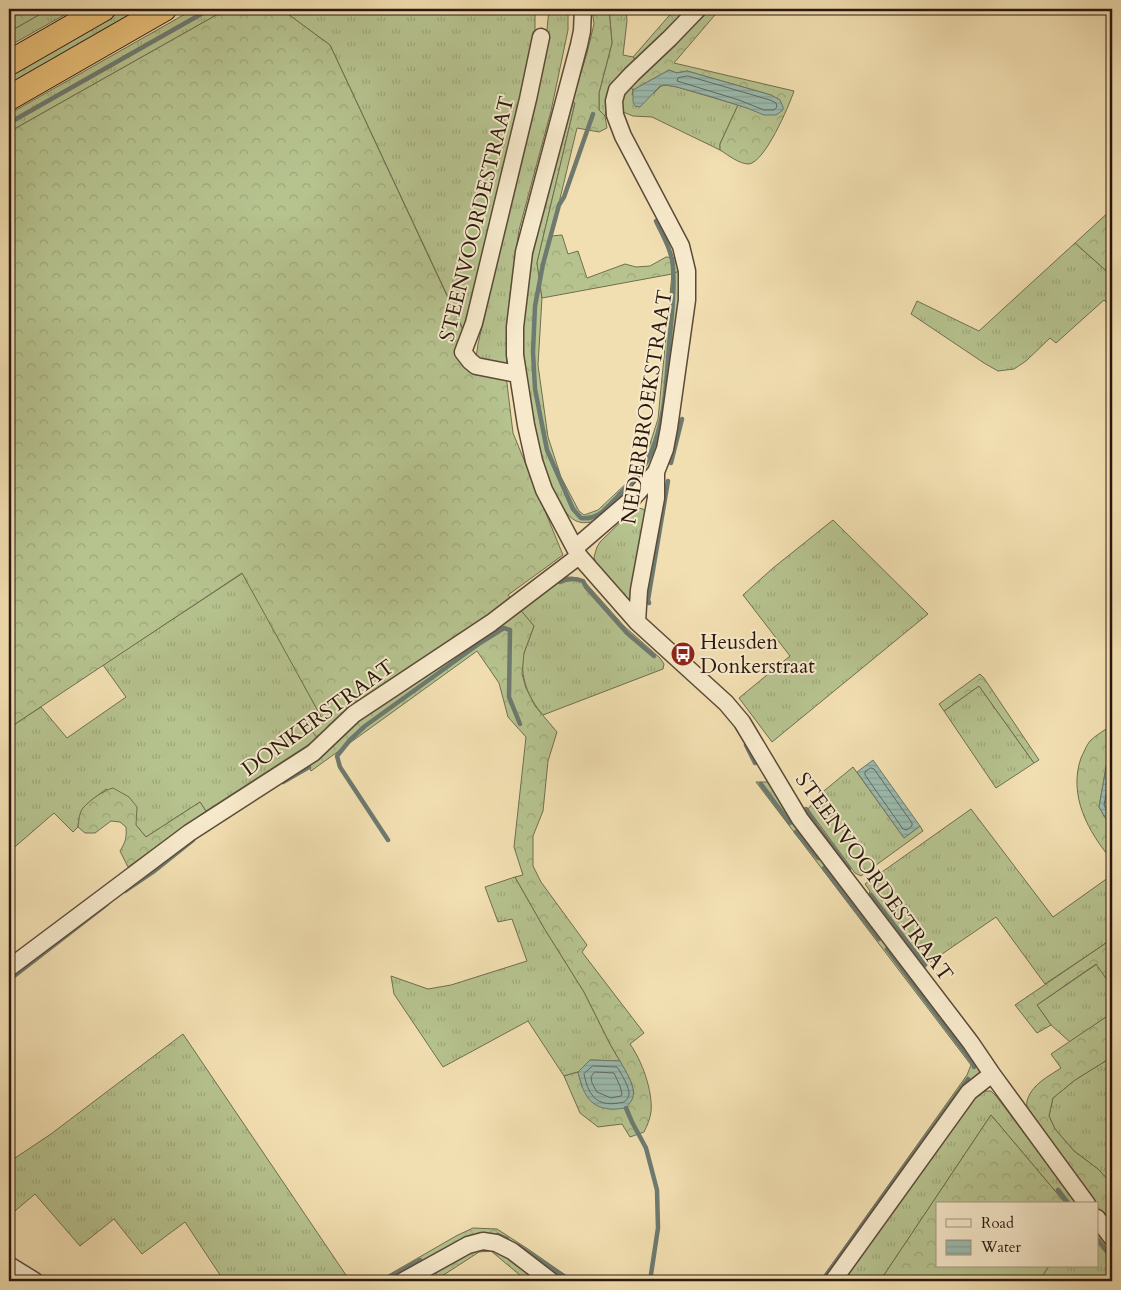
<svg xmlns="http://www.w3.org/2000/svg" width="1121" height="1290" viewBox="0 0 1121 1290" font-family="Cardo,serif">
	<defs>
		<pattern id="grass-tufts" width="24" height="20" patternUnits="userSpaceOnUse" patternTransform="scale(1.25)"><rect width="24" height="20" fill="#b6c38f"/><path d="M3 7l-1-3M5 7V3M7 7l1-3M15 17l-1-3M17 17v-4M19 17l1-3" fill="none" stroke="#9da77a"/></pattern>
		<pattern id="forest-crowns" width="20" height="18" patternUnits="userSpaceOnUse" patternTransform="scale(1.25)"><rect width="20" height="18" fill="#b6c38f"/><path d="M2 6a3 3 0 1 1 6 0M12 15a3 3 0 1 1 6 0" fill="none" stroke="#9da77a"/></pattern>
		<pattern id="water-rules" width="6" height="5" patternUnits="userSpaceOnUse" patternTransform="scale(1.25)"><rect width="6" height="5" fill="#9bbcb0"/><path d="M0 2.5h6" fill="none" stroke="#86a196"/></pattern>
	</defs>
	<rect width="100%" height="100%" fill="#f2dfb1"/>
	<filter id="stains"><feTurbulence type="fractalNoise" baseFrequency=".004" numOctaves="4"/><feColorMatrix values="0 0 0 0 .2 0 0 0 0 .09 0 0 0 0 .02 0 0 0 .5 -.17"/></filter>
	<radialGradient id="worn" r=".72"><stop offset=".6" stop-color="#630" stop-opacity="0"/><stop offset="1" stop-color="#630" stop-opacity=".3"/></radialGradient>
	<path fill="url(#grass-tufts)" stroke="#706e50" d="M49,9H75L9,46V32Z
		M125,9H143L9,86V75Z
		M194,9H227L9,132V114Z
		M281,9H502L504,11L508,9H535V29L530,65L484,256L463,329L330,45Z
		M549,9H568V30L551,111L519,230L510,295L506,375L476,358L478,344L544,60Z
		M609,9H626L627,21L623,55L633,57L639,62L611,91L605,116L599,110V93L612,43Z
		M666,85L677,87L738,105L720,144V150L652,117L633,116L623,112C619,102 623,94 631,87L633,90L632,95L654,93L661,86Z
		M572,102L575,103L537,263L542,298L538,365L548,437L561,477L579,511L584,515L598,510L632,478L649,447L658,419L672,274L679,271L680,286L665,412L658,449L648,469L633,486L599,519C575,530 566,515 556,495C545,474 540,450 535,426C529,399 523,372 523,344C522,291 535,241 548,190C556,161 564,131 572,102Z
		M1075,243L1112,276V308L1104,300L1056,343L1050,338L1026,361L1014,369L998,371L984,363L911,314L917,301L979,331Z
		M639,508L643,509L647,514L632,598L629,604L597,568L594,557L597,547L600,542L634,509Z
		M833,520L928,614L772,742L739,698L790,656L743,595L773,568Z
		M243,573L324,722L317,739L206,811L200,802L146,837L106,789C91,801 79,806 78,827L73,832L54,813L9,852V728L41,707L67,738L126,697L103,665Z
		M564,577C572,577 577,577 584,581L624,626L660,658L664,664L663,669L543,715C528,698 519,675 524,653C527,644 531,635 534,626L519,609Z
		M979,686L1034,763L996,788L944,711Z
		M853,767L904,838L920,826L923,831L861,876L855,873L808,809L819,795Z
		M756,782H769L911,973L981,1069L978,1077L829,1281H820L967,1075L971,1065Z
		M971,809L1053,917L1112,875V939L1045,984L996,917L926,965L924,969L868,898L870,891L865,884Z
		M515,877L544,928L584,992L610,1044L620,1061L590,1060L578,1072L564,1076L528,1021L443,1067L394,994L391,976L428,989L451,985L527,961L512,919L498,922L485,887Z
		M1097,964L1112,987V1013L1070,1042L1051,1025L1037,1005Z
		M183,1034L350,1281H224L185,1222L142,1254L114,1219L80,1246L35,1194L9,1216V1162L51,1134Z
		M1112,1057V1184L1098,1169L1074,1151L1055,1129L1049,1116L1053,1098L1075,1080Z
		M986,1091H991L996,1096L1078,1204H1066L991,1115L880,1281H848L843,1278L974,1096Z
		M1097,1229L1112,1249V1281H1039L1049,1266H1097Z"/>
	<path fill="url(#forest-crowns)" stroke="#706e50" d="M9,9H49L9,32Z
		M227,9H281L330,45L476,358L506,375L513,433L563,555L508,595L534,626L524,653L522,674L526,688L535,706L557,732L548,761L543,811L533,836V866L541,882L587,945L582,952L644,1033L630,1044C642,1061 653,1091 651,1112C650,1119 647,1126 644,1132L630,1137L622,1124L598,1127L580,1113L564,1076L578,1072L582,1087L634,1094L631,1082L625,1070L610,1044L584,992L544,928L515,877L523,875L514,847L526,737L508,717L499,683L477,651L311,771L307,763L326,750L312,731L324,722L242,573L9,728V132Z
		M592,9H609L612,43L599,93V110L605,116L607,128L599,132L577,128L551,236L562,235L568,254L578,251L587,278L625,264L636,267L650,266L666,257L677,258L679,271L672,274L542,298L537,263L575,103L572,102L587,53L594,24Z
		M675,9H689L639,62L633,57Z
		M704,9H720L674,63L794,91C789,106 765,162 749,164C739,164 728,155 720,150V144L738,105L747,108L780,100L771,95L687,71L677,73L669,70L633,90L631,87Z
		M1112,209V276L1075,243Z
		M980,674L984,678L1039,760L1034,763L979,686L944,711L939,704Z
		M1112,725V757L1107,762L1099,807L1112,829V860C1088,832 1068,795 1081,758C1084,752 1086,746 1090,741C1096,735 1105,730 1112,725Z
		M113,788L129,797L137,807L136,825L146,837L200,802L206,811L128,867L120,851C125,843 127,838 126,827L120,822L111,821L95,833H85L78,827C79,820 79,813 83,808C90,800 104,790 113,788Z
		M1112,939V987L1096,964L1037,1005L1051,1025L1037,1033L1015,1005Z
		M1112,1013V1057L1075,1080L1053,1098L1049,1116L1055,1129L1074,1151L1098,1169L1112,1184V1216L1107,1219L1097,1206V1204H1096L1027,1110C1027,1106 1026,1102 1028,1098C1033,1084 1049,1076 1061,1068L1051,1054Z
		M991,1115L1066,1204H937V1266H1049L1039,1281H880Z
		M473,1228L497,1229L528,1249L574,1281H557L516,1250L468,1240L394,1281H378L456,1236Z
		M475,1248L502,1251L540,1281H527L491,1251L479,1252L439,1278L434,1271Z"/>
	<path fill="url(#water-rules)" stroke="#6e7a70" d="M669,70L677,73L687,71L771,95L780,100L783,107V110L776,115H764L747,108L709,96L677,87L666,85L660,86L640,107L635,106L633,102V90Z
		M1112,757V829L1099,807L1107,762Z
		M873,760L920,826L904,838L857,772Z
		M590,1060L620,1061C625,1070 636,1087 633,1097C632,1101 629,1104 626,1108C621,1108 615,1110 610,1109C587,1107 583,1091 578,1072Z"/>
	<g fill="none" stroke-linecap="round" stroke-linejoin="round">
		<path stroke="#626a60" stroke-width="1" d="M688,76L770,100L776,103L777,107L774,110H764L739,100L677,81L678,78Z
			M1112,764L1104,805L1112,820
			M871,768L874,769L912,823V826L907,830L903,829L865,775V772Z
			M593,1066L617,1067C621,1073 630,1088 629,1095C628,1098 626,1101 624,1102C598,1108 589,1098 584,1074Z
			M595,1072L614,1073L620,1086L622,1094L621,1096L611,1098L597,1092L592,1083L591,1077Z"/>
		<path stroke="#6e7a70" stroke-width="4.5" d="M593,114L564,197L559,205L543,264L535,306L533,352L535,389L547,450L573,509L581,518C599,520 606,508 618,496C630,483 643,471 650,455C667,417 666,375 670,335C672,313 675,290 673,267C672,251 663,236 656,221
			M9,123L210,9
			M671,463L682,419
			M560,582C568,578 575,578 583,581L586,587L627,633L654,656
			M649,603L648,600L668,481
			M746,745L755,763
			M283,782L309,767
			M761,784L790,823
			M806,809L817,826L849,869
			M796,832L818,858
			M388,840L340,767L337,756L350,740L365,726L480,643L504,628L510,630L509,697L520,724
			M824,868L879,939
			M125,891L153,872L193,840
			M871,895L925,965
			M887,949L973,1063L974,1067
			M9,980L107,904
			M626,1108L632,1122L646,1148L657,1190L658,1228L650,1281
			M1058,1190L1069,1204
			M498,1235L507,1239
			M1097,1239L1112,1258
			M518,1246L571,1281
			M435,1280L436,1281
			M383,1281L420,1260
			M822,1281L968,1079"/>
		<defs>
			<path id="minor" d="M583,9L582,31L579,45L524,252L515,327V355L526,425L534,461L544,490L579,556L637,622L726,703L742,722L800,819L971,1043L992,1074L1087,1204
				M517,374L476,366L470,361L463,352L474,323L528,99L541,37
				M575,548L633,498L656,472
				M637,622L639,590L656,498V472L665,449L669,428L687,300V271L681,246L623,136L615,115L614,101L617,90L632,74L670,38L698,9
				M9,968L189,833L313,753L354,714L491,623L579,556
				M1097,1218L1112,1238
				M9,1265L35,1281
				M403,1281L468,1245L483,1241L496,1243L512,1251L551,1281
				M833,1281L969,1092L992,1074"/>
			<path id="highway" d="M9,63L103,9
				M9,98L164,9"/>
		</defs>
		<use href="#minor" stroke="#5c4a38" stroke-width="19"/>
		<use href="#highway" stroke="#2a1810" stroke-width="26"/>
		<use href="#minor" stroke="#f7eacc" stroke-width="16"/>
		<use href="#highway" stroke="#e9c078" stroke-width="24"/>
	</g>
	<defs>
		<symbol id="bus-disc" viewBox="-11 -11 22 22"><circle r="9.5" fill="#8f2418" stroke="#f7eacc"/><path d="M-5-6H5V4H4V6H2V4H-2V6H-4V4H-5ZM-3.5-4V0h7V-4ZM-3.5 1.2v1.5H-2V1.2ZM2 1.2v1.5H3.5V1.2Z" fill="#fff"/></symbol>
	</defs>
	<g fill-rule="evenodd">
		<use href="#bus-disc" x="669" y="640" width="28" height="28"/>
	</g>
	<g text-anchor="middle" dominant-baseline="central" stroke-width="4" stroke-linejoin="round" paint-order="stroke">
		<g font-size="21" fill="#2a1810" stroke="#f7eacc">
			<text transform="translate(477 219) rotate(-76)">STEENVOORDESTRAAT</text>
			<text transform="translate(647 407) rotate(-81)">NEDERBROEKSTRAAT</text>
			<text transform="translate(318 718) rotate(-36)">DONKERSTRAAT</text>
			<text transform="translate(874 877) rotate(54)">STEENVOORDESTRAAT</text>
		</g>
		<g font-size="21" fill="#2a1810" stroke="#f7eacc" text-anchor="start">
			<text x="700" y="642">Heusden<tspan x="700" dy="24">Donkerstraat</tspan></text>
		</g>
	</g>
	<rect width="1121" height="1290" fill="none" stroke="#f2dfb1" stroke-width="30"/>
	<rect x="10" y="10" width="1101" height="1270" fill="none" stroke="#2a1810" stroke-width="2.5"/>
	<rect x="15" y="15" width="1091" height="1260" fill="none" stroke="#2a1810"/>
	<rect x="936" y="1202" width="162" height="65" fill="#f7eacc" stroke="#a59681"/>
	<rect x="946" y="1219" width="25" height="8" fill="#f7eacc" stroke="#a59681"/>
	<text x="981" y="1228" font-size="15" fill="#2a1810">Road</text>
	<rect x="946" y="1240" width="25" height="15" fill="url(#water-rules)" stroke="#a59681"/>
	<text x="981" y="1252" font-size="15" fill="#2a1810">Water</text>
	<rect width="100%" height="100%" filter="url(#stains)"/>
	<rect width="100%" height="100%" fill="url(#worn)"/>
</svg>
